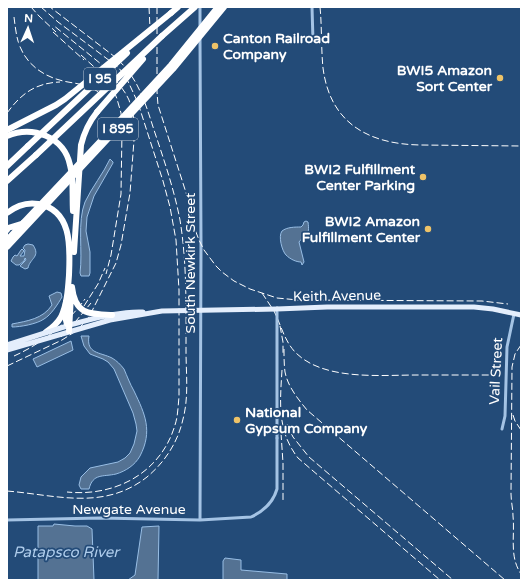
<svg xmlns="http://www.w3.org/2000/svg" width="528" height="587" viewBox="0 0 528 587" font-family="'Varela Round',sans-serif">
	<rect width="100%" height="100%" fill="#234b78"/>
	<path fill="#547293" stroke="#98bee5" d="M110,159L113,162V163L94,196L87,217L86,231L90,252V273L89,276H81L80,273C83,252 77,222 85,202C92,187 103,174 110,159Z
		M306,221L308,222C310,237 306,233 299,242L304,262L302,265L301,262C296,262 290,259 286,255C282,251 278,236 282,231C287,227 295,227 301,227L303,225L304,222Z
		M28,244L33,245C41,257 30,258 28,268L25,269L20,266L25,261L26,259L25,258L24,261L19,265H16L11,261L13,257L15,255L17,256L21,250L22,249L24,251L20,256H24L25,250L23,248L25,245Z
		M57,292L61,293L62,297C58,304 51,315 44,319C37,324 20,327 12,327V324C27,321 43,319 52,305L49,296Z
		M81,336H89C86,354 100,352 112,358C117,361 120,364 124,369C127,376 130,384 134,391C145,414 153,431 140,456C135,465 126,471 116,474C103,477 93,473 89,489H81L79,485L81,477L90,468L118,462L125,458L130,453L134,444L137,431L136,424L133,413L114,369L108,362L103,359L90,354L84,346Z
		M71,341L73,350L37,367L33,359Z
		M54,524L75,526H87L92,529L94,580H38V526H53Z
		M159,526L158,580H128L135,575L142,527Z
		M225,558L241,560V570L287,574V580H223V561Z"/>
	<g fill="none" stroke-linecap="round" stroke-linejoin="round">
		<path stroke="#a4c3e4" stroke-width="3" d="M200,7V28
			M312,7L313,41
			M502,429L505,416L507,347L514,314
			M7,520L100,518L200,520L251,517C264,511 273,503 277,489V438
			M200,520L201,245L200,38"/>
		<path stroke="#e4eefc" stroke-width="5" d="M277,309L327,307H474L493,309L521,315"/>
		<path stroke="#fff" stroke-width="6" d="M171,13L178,7
			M162,36L195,7
			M7,136C33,125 64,137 70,165C74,178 72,198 73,211
			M7,166L28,146
			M7,181L36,155
			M7,213C16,206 26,202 38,204C73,210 70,249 69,275C68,289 67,305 61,317C57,324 52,328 46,332
			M7,230L8,228L21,224
			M7,240L23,223
			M74,252L81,145C84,133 89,122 97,112"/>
		<path stroke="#fff" stroke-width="1" stroke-dasharray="7 3" stroke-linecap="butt" d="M31,7L39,16L56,32
			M41,7L58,22L118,67L126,77L138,103L163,181L170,207L176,240L179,290V397C178,406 178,416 175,425C161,473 115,497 67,492
			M149,7L150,28
			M157,7V92L158,105L189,202L194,227L199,240L204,250L216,266L222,272L234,281L250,289L277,298L298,300L482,301L508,304
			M320,7C322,27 321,48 323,68C330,123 368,144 420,145L521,146
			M14,17C15,25 16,34 18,41C25,65 45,78 68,82C79,84 91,85 99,93
			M53,32L84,60
			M81,55L103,75L109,83L114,91L117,99L121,113L122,131L121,194L111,255L106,274
			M7,113C21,94 35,83 60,82
			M262,293C266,299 270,305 274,311C281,325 284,340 295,352C323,381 380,375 418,375C444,375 471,375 497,375
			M84,306L98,284L105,268
			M280,326L283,342V354
			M61,337L76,321L91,303
			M521,345L515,354L512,367L511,494C511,501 513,509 513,516C515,536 509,556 521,574
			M284,349C284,357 284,364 285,372C288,387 298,399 307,410L505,580
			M14,356C41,344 68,323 85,299
			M7,366L62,340L76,331L88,319L116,263L121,245L127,210L130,193L135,127L133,114L129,100L126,94L119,84L101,64L53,25
			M282,370C280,403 277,431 298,458L440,580
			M513,415L515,421L521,430
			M287,424L293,437L309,457L453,580
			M281,433L283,463V500
			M7,491C56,495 104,511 147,477C165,462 178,442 183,419C189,397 186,373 186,350C186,307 187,263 180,220C174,189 164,160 154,130C145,102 138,77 115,57L50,7"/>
		<path stroke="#a4c3e4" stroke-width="3" d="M277,438V309"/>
		<path stroke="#e4eefc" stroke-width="5" d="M69,325C93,319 119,311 143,312
			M7,345L67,326
			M7,350L110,320L162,311L277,309"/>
		<path stroke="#fff" stroke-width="6" d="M97,112L143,59
			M7,130L56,105L65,99L171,13
			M28,146L127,53
			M36,155L162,36
			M23,223L109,132L171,65L218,7
			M7,247L173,69L224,7
			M72,287C75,314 88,314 112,315
			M66,302L65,317L67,324
			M69,331L71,295"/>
	</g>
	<g fill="#eec368" stroke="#234b78" stroke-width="1.5">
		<circle cx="215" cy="46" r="4"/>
		<circle cx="500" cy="78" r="4"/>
		<circle cx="423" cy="177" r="4"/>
		<circle cx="428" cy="229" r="4"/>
		<circle cx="237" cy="420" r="4"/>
	</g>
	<g text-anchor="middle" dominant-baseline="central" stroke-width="3.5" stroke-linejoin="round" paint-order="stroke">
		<g fill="#234b78" stroke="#bdc9d6" stroke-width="1">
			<rect x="84" y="68" width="32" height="22" rx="3"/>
			<rect x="98" y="118" width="40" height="22" rx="3"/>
		</g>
		<g font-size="13" font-weight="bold" fill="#fff">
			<text x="100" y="79">I 95</text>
			<text x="118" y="129">I 895</text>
		</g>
		<g font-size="14" font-weight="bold" fill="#fff" stroke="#234b78" text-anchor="end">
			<text x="223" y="38" text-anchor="start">Canton Railroad<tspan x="223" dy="16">Company</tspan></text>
			<text x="492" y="70">BWI5 Amazon<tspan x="492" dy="16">Sort Center</tspan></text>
			<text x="415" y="169">BWI2 Fulfillment<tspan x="415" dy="16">Center Parking</tspan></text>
			<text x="420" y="221">BWI2 Amazon<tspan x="420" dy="16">Fulfillment Center</tspan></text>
			<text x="245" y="412" text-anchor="start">National<tspan x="245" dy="16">Gypsum Company</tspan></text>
		</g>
		<g font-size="14" fill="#fff" stroke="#234b78">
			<text transform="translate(190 263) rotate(-90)">South Newkirk Street</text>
			<text transform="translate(337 296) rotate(-1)">Keith Avenue</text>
			<text transform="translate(496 371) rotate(-87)">Vail Street</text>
			<text x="129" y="509">Newgate Avenue</text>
		</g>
		<g font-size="15" font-style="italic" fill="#afcdec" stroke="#234b78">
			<text x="66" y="552">Patapsco River</text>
		</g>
	</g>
	<rect width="528" height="587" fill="none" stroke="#ffffff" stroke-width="16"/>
	<g transform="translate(28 28) rotate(3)" stroke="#234b78" stroke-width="3" paint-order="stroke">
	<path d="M0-3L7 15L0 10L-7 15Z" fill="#ffffff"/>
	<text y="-6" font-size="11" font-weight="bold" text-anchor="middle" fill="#ffffff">N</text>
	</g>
</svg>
